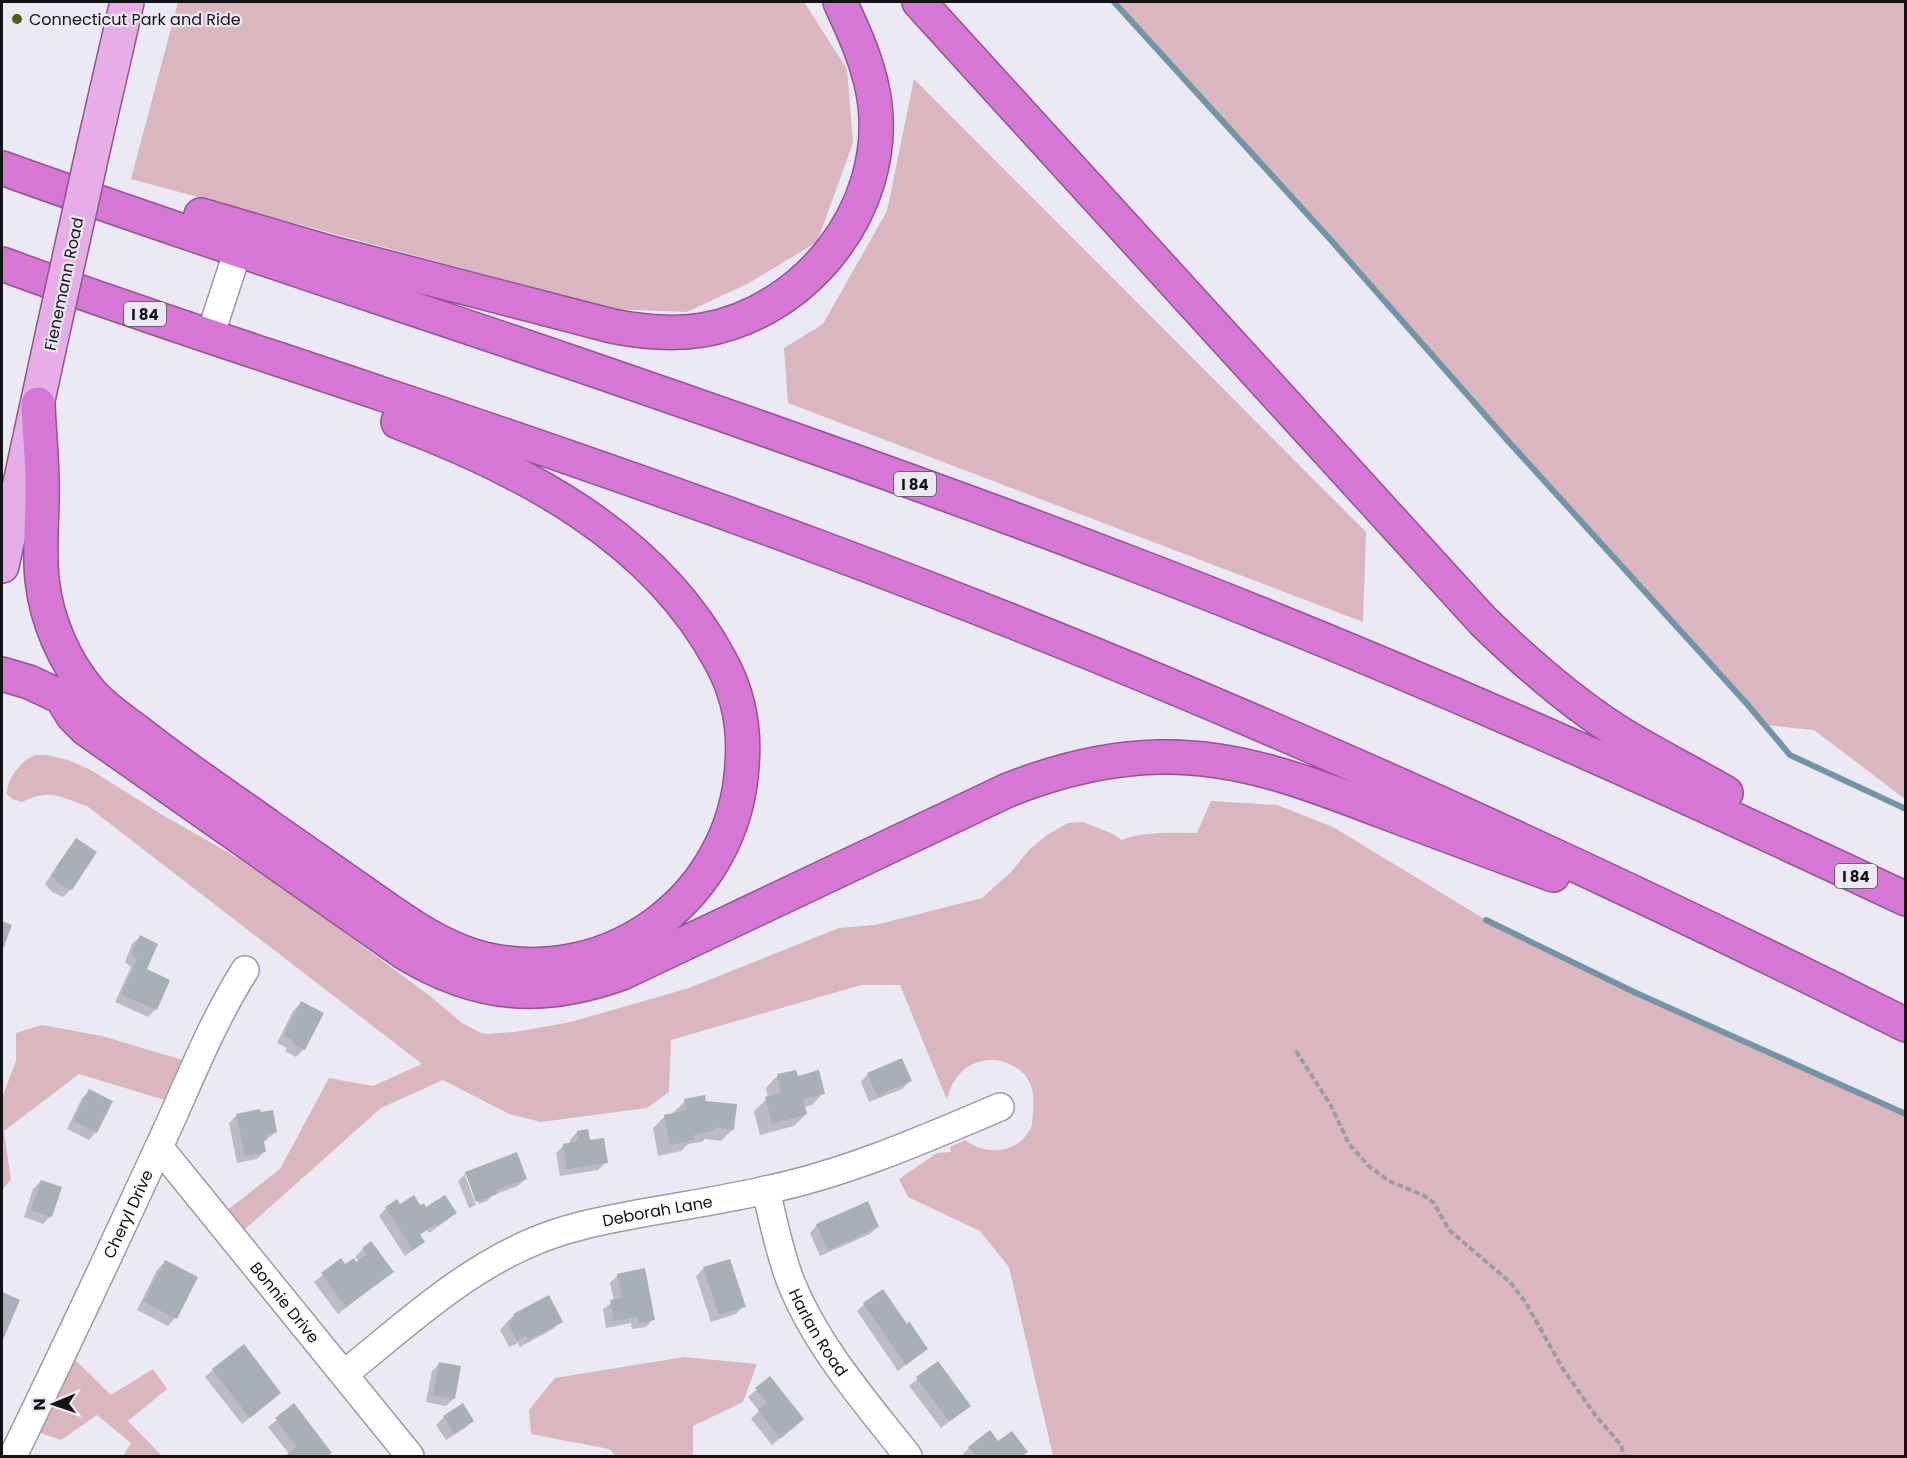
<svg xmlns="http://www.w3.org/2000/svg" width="1907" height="1458" viewBox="0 0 1907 1458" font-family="Poppins,sans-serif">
	<rect width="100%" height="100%" fill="#ebe9f4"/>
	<path fill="#dab6bf" d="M178,2H804L847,69L853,143L817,242L749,283L687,312L613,309L131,179Z
		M1118,2H1905V799L1814,730L1764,725Z
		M914,79L1366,532L1363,622L788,403L784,348L823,324L887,211Z
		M35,755H47L68,760L91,770L161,814L264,873L430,996L462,1023L481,1033L488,1034L515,1032L571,1022L689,988L839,928L875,925L982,898L1011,872L1029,850L1047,835L1068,823L1083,822L1111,833L1122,840C1144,831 1173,833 1197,833L1211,801L1277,805L1333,827L1486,920L1634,992L1905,1114V1456H1053L1009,1267L980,1231L908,1197L899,1179L937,1153L951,1152L950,1147L965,1140C985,1155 1015,1155 1029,1131C1033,1126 1032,1119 1033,1113C1035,1091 1032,1074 1009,1064C999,1059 988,1059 978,1062C960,1068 951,1083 947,1100L900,985H861L671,1040L669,1092L647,1108L541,1122L509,1114L443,1080L381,1108L234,1239L217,1218L280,1169L329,1078L373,1086L422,1064L87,806C60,797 49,788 22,802L12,799L7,794C6,779 22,760 35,755Z
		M42,1025L102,1036L196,1064L178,1104L79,1074L4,1131L11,1180L2,1190V1098L16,1061V1033Z
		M64,1349L111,1395L153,1369L167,1389L128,1421L162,1456H123L131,1443L97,1415L61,1440L27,1428Z
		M684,1357L757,1364L743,1402L693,1426V1456H616L609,1449L531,1434L529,1410L555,1378Z"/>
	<path fill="#0003" d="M76,840L71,889L63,897L52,892L45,884L69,848Z
		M140,937L145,970L168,981L156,1009L148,1017L115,1002L131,967L125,962L132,944Z
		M301,1003L304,1049L296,1057L285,1051L287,1048L277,1043L293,1011Z
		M795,1071L796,1078L823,1093L812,1105L804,1107L806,1114L794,1126L760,1135L754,1111L768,1098L766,1088L777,1076Z
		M868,1074L910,1081L902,1089L869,1102L861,1082Z
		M90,1091L96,1132L89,1140L67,1129L82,1098Z
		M685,1101L705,1102L733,1129L721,1141L705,1139L702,1142L688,1144L681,1151L658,1156L653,1128L665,1116L673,1114V1113Z
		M237,1115L276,1132L263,1142L265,1151L257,1159L237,1163L229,1123Z
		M577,1132L589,1142L606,1162L598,1170L560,1176L556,1153L564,1145L570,1144V1140Z
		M466,1173L526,1178L518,1186L493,1195L487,1201L479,1204L468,1175H465L476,1205L469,1208L458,1181Z
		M41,1181L51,1216L43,1224L24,1217L33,1189Z
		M400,1206L419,1207L455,1213L447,1220L429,1233L427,1230L420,1235L424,1242L405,1256L379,1216L386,1208Z
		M817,1225L877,1227L870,1234L820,1256L810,1233Z
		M363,1249L392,1272L338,1314L314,1282L340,1261L345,1267L355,1264L359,1262L355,1257Z
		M165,1262L175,1318L168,1326L137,1310L157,1270Z
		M704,1268L744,1306L736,1314L711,1322L696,1276Z
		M618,1275L653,1319L646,1327L632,1329L631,1323L606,1328L603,1309L614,1301L610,1283Z
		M2,1294L18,1301L2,1338Z
		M548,1297L561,1321L553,1329L520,1347L518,1343L509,1347L500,1330L506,1323L514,1315Z
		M864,1304L906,1326L926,1349L898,1371L857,1311Z
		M440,1363L459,1367L453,1399L446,1406L426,1402L432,1371Z
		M938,1363L969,1406L941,1428L909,1386Z
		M213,1370L279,1393L242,1424L205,1377Z
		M770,1378L802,1419L772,1445L751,1419L759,1411L748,1397Z
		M294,1406L330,1453L326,1456H288L290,1455L268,1427Z
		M444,1417L472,1421L465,1428L446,1440L436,1425Z
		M998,1443L1026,1452L1022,1456L962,1455L969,1448Z"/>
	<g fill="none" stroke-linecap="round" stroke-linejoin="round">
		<path stroke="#7295a6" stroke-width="6" d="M1114,2L1329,238L1508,441L1747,704L1790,755L1906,809
			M1486,920L1634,992L1906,1114"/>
	</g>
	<path fill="#a9afb8" d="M76,838L97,852L72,890L60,885L51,875Z
		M2,921L12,925L2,952Z
		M140,935L158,944L147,969L170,980L157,1010L121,994L137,959L131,954Z
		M301,1001L324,1013L305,1050L292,1043L293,1040L284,1035Z
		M902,1058L912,1081L877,1096L867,1073Z
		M796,1070L798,1076L819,1070L825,1094L803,1099L807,1114L772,1124L765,1097L781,1093L777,1074Z
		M89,1089L113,1101L97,1133L73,1121Z
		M705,1095L706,1101L737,1104L734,1130L715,1127V1130L694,1135L695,1140L670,1145L664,1115L686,1110L684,1099Z
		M260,1109L261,1112L273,1110L277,1132L266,1135L267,1140L264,1141L266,1152L245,1156L236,1114Z
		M588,1129L590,1140L604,1138L608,1163L567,1169L563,1144L578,1141L577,1131Z
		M517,1152L527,1179L496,1190L497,1194L476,1202L465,1172Z
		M41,1180L62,1187L52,1217L31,1210Z
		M414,1195L420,1205L424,1203L426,1207L445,1195L457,1213L437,1226L436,1224L420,1234L425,1242L413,1250L385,1207L397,1199L400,1204Z
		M868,1201L879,1227L828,1250L816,1224Z
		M371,1241L394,1272L346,1307L321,1273L341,1258L345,1264L354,1258L356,1262L366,1254L362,1248Z
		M730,1259L746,1307L719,1315L703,1267Z
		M165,1260L198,1277L177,1319L144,1302Z
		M645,1268L655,1320L639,1323L638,1316L614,1321L610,1300L622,1298L617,1274Z
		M883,1289L907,1324L909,1321L928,1349L906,1365L863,1303Z
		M2,1292L20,1300L2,1342Z
		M549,1295L563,1322L528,1340L525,1336L517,1341L507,1322L515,1317L513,1314Z
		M244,1344L281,1393L250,1418L212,1369Z
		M938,1361L971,1406L949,1422L916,1377Z
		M439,1362L461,1366L455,1399L433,1395Z
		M770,1376L804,1419L780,1439L758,1410L767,1403L755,1388Z
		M294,1403L332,1453L327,1456H285L297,1447L275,1418Z
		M463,1403L474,1421L454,1434L443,1416Z
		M990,1430L998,1441L1012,1431L1028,1452L1022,1456H976L968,1447Z"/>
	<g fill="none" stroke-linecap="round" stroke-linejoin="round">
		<defs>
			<g id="minor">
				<path d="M210,336L238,250"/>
				<path id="s1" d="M159,1147L410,1456"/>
				<path id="s2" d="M766,1190C773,1221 779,1250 790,1280C816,1346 865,1401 908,1456"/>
				<path id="s3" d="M344,1374C402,1328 459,1274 528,1244C563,1228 600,1221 637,1214C680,1206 724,1200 766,1190C848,1173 924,1139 1000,1107"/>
				<path id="s4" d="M13,1456C62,1355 110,1253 157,1151C186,1090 209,1027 245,970"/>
			</g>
			<path id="major" d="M95,141L127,2
				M2,566L53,331"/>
			<path id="highway" d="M919,2L1483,621C1525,662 1568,700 1618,732C1653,754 1690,772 1726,793
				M2,168C188,235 377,296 565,360C752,424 939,490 1125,561C1390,662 1649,778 1906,899
				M201,215L331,253L612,326C642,332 672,335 703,330C806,312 887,210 875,105C871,69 855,34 840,2
				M2,264C127,310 255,351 382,394C535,445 688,498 840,555C1204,691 1558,851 1906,1025
				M38,404C39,434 43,465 42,496C42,524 39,551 42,579C46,619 64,662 91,693C105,709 125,722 142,735C184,768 228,797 271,828C303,850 335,873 367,895C404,921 440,948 484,959C612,989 735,895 742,765C745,729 738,692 720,660C654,537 523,469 398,422
				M2,674L29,682L61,697L84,698
				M61,697L73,716L86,729L405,953C478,997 542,1002 622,973L1008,790C1056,771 1107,758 1159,757C1238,755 1309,783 1382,811C1439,832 1496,854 1553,875"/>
		</defs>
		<use href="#minor" stroke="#9c9ba5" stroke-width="30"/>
		<use href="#major" stroke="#925492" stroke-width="36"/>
		<use href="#highway" stroke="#925492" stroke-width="36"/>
		<path stroke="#9c9ba3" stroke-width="4" stroke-dasharray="6 3" stroke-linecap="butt" d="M1296,1051L1330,1104L1349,1144L1370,1167L1389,1181L1423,1195L1434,1203L1449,1230L1510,1282L1526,1303L1563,1369L1596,1416L1621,1445L1624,1456"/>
		<use href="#minor" stroke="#fff" stroke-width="27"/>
		<use href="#major" stroke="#e7ade6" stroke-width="33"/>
		<use href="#highway" stroke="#d777d5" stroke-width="33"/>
		<defs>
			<path id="major-bridge" d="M53,331L95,141"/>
		</defs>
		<use href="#major-bridge" stroke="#925492" stroke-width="36" stroke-linecap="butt"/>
		<use href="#major-bridge" stroke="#e7ade6" stroke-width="33"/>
	</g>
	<circle fill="#4a610e" stroke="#ebe9f4" stroke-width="2" cx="17" cy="19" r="6"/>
	<g text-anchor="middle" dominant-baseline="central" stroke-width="4.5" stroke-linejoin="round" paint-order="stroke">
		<g fill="#ebe9f4" stroke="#545359" stroke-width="1.5">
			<rect x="124" y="302" width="42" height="24" rx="4.5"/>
			<rect x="894" y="472" width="42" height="24" rx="4.5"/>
			<rect x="1835" y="864" width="42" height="24" rx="4.5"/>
		</g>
		<g font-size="15" font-weight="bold" fill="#131316">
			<text x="145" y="314">I 84</text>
			<text x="915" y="484">I 84</text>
			<text x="1856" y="876">I 84</text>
		</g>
		<g font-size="16" fill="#131316" stroke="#ebe9f4" text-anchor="start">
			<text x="29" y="19">Connecticut Park and Ride</text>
		</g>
		<g font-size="16" fill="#131316" stroke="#ebe9f4">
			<text transform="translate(64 284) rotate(-78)">Fienemann Road</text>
			<text stroke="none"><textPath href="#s3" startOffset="360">Deborah Lane</textPath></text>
			<text stroke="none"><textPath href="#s4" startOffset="268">Cheryl Drive</textPath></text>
			<text stroke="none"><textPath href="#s1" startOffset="200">Bonnie Drive</textPath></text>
			<text stroke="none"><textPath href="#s2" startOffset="153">Harlan Road</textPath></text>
		</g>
	</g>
	<rect width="1907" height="1458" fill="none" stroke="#131316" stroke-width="6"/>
	<g transform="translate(54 1404) rotate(268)" stroke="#ebe9f4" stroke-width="4.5" paint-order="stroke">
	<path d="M0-4.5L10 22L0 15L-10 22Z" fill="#131316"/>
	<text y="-9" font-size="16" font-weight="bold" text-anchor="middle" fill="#131316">N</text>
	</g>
</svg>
